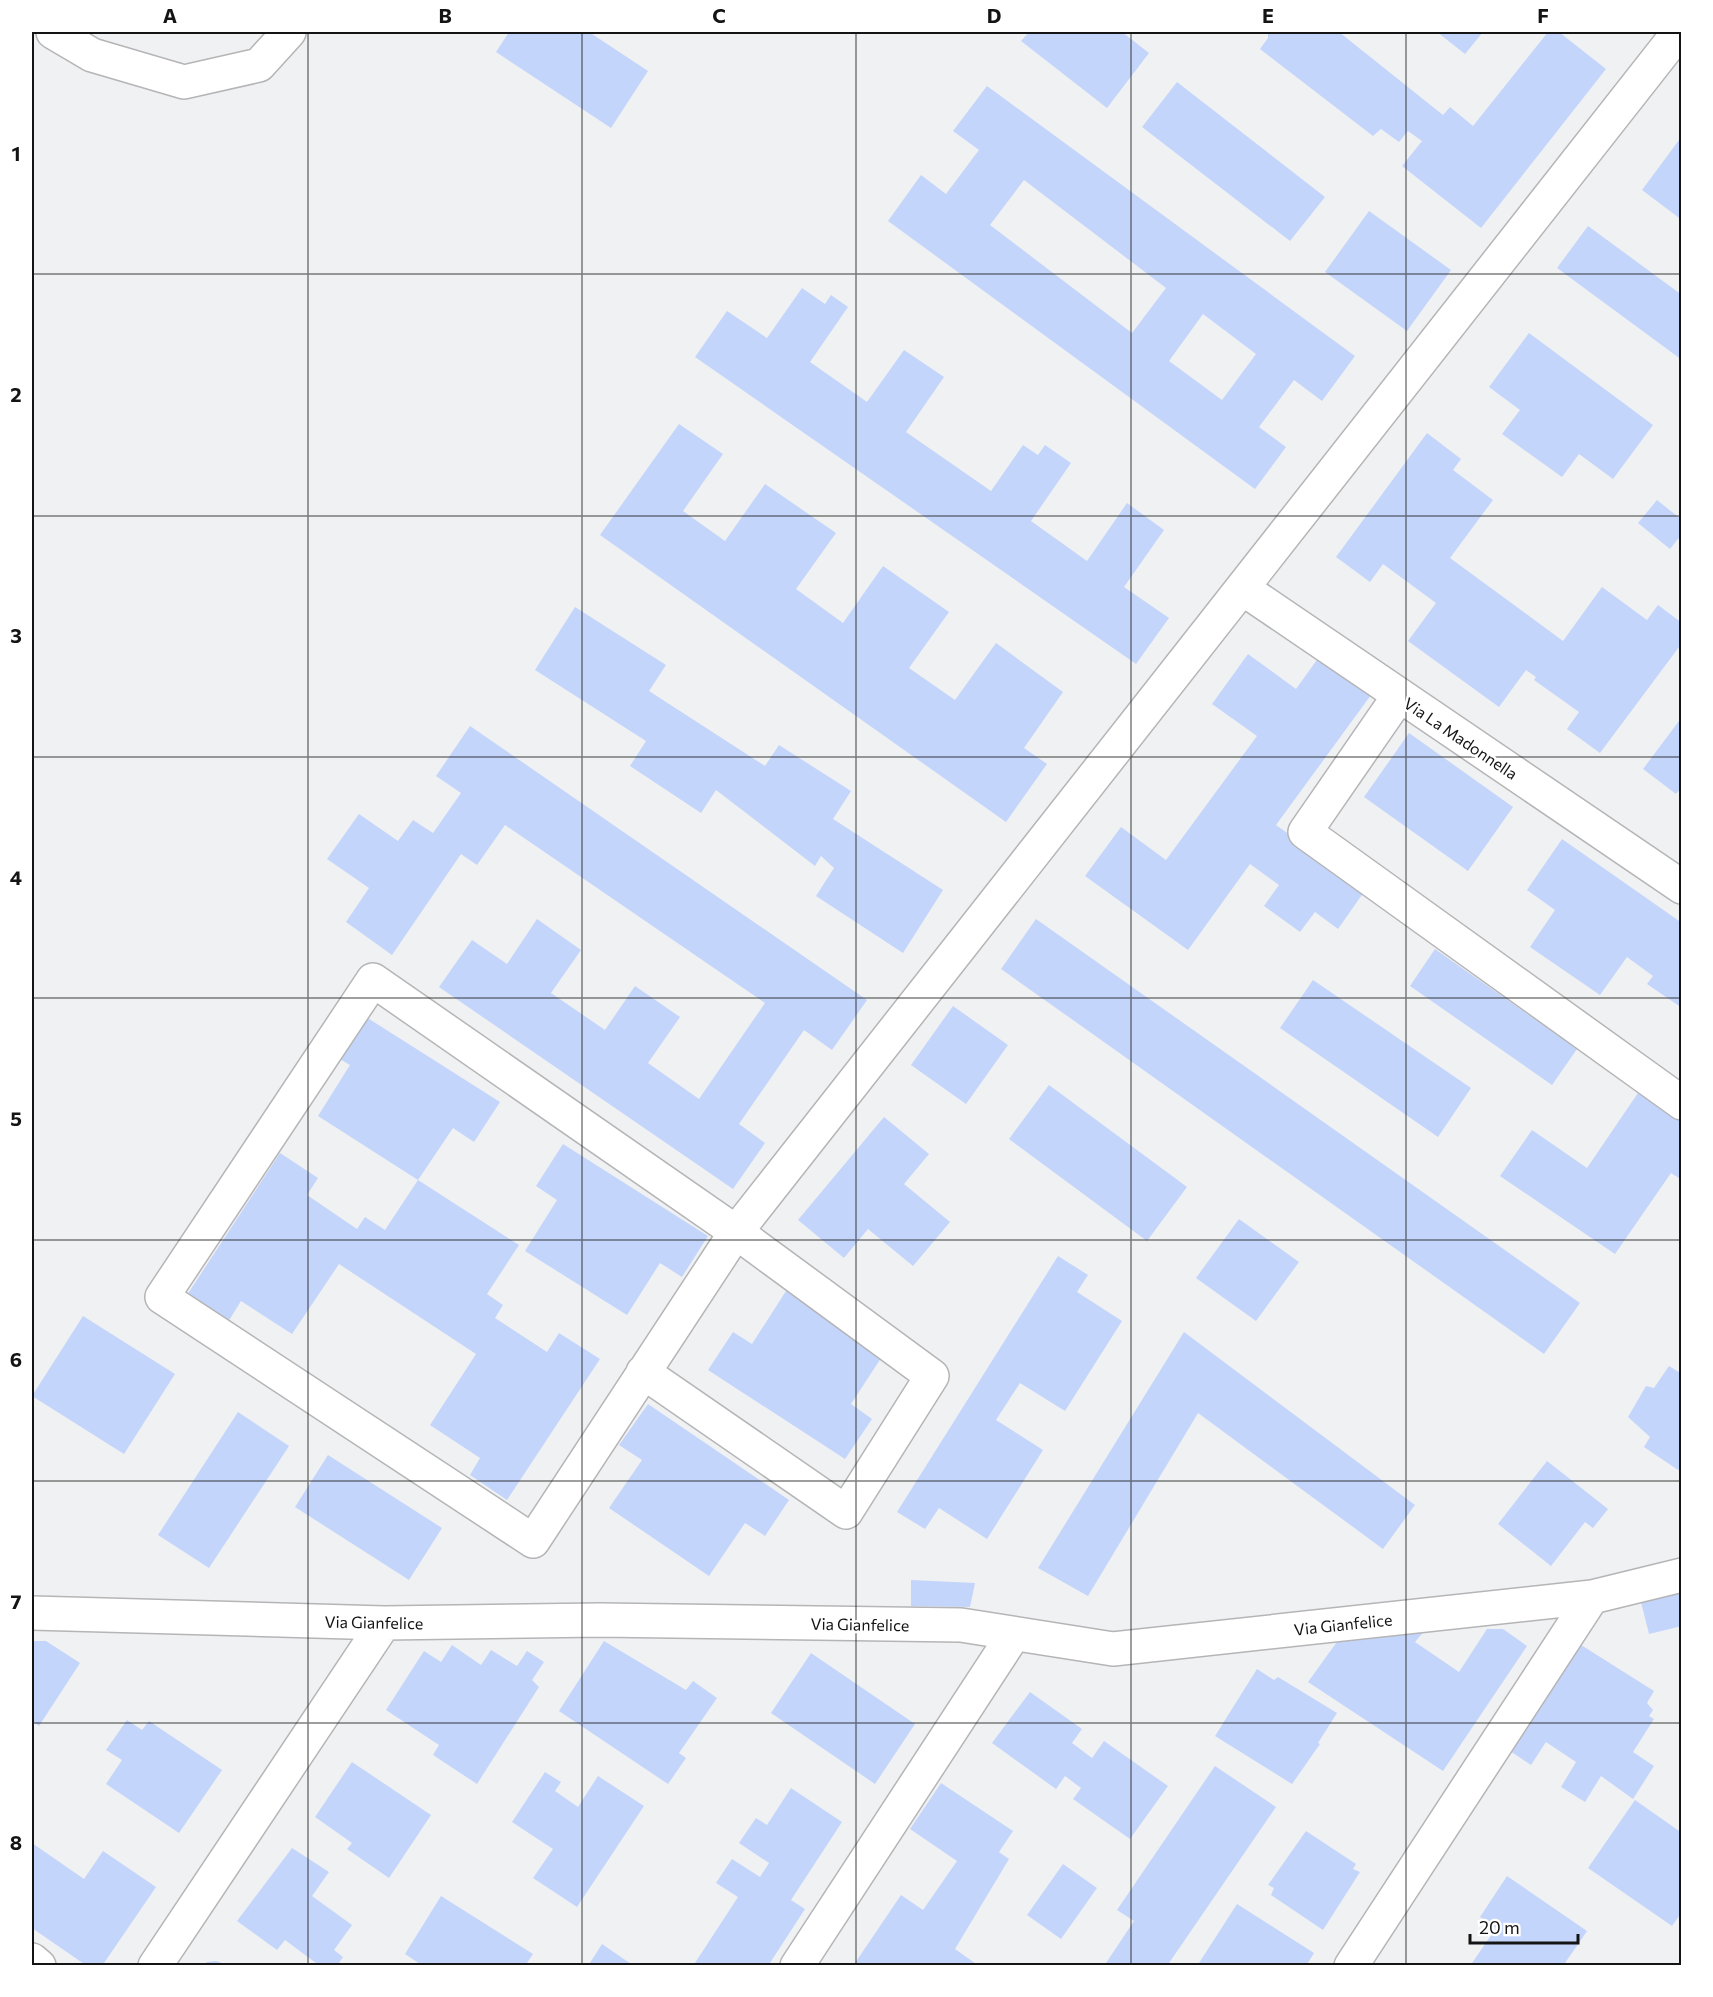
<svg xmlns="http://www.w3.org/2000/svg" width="1713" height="1997" viewBox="0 0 1713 1997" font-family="Commissioner,sans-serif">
	<rect width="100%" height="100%" fill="#f0f1f2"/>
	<path fill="#c4d5fb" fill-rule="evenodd" d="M509,32H589L648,71L611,128L496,52Z
		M1029,32H1122L1149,53L1107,108L1021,41Z
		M1268,32H1339L1443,115L1450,107L1473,126L1548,32H1559L1606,69L1481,228L1402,166L1422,141L1408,131L1399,142L1381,129L1373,136L1260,49L1268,38Z
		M1437,32H1483L1465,54Z
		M1177,82L1325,197L1290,241L1142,127Z
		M987,86L1355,356L1322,401L1294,380L1259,427L1286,447L1255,489L888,221L921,175L946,194L979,150L953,131ZM1024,180L1166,288L1132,333L990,225ZM1203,314L1256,354L1222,400L1169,361Z
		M1682,136V220L1642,190Z
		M1369,211L1451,270L1407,331L1325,272Z
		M1588,226L1682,295V360L1557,268Z
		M802,288L825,304L831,295L848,307L810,362L867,402L904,350L944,377L906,432L991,491L1023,445L1038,455L1045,445L1071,463L1031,521L1087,561L1127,503L1164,530L1124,587L1169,618L1136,664L695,357L727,311L767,338Z
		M1529,333L1653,425L1613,479L1579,454L1562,477L1502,434L1520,410L1489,387Z
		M679,424L723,454L683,511L725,541L765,484L836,533L796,589L843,623L883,566L949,612L909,668L955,700L996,643L1063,692L1024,748L1047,764L1006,822L600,535Z
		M1427,433L1461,459L1453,470L1493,500L1450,558L1563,641L1602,587L1647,620L1658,605L1682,623V643L1600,753L1567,729L1579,712L1534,680L1536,677L1526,670L1499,707L1408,641L1436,603L1383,564L1370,582L1336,557Z
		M1657,500L1682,520V534L1670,549L1638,523Z
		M575,607L666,665L649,691L765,766L779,745L851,791L833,819L943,890L903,953L816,896L834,868L821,856L815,866L716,790L701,813L630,766L646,741L535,670Z
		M1248,654L1296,689L1319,657L1371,695L1276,825L1366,889L1338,929L1315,912L1300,932L1264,906L1279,885L1250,864L1188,950L1085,876L1121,827L1166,860L1257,736L1212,704Z
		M1682,717V787L1676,794L1643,769Z
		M470,726L867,1000L832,1050L804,1030L739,1124L765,1143L733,1189L439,987L472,940L507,964L537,919L581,950L551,993L605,1030L635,986L680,1017L648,1063L699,1099L765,1003L505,825L477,865L461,854L392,955L346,922L369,888L327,859L359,814L398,841L413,820L433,833L461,793L436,776Z
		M1409,733L1513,807L1468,871L1364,797Z
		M1562,839L1682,923V1008L1647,984L1653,976L1627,957L1600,995L1530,947L1555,910L1527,890Z
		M1036,919L1580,1303L1544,1354L1001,969Z
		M1435,949L1577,1049L1552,1085L1410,986Z
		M1313,980L1471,1088L1438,1137L1280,1028Z
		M953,1006L1008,1045L966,1104L911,1065Z
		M355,1010L500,1102L474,1142L453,1128L418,1180L519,1245L487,1294L503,1305L495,1318L547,1352L559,1333L600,1359L507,1500L470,1475L480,1458L430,1425L476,1354L339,1264L292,1334L241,1301L228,1322L187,1295L280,1153L318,1178L307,1195L357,1229L365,1217L385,1230L418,1180L318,1116L350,1065L328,1052Z
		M1049,1085L1187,1187L1147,1241L1009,1139Z
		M1640,1090L1682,1118V1180L1671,1173L1615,1254L1500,1176L1532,1130L1587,1168Z
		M884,1117L929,1154L904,1184L950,1222L913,1266L868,1229L844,1258L798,1220Z
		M563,1144L708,1236L682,1277L660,1263L627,1315L525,1251L557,1200L536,1186Z
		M1239,1219L1299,1262L1256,1321L1196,1278Z
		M1058,1256L1088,1275L1077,1292L1122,1321L1065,1411L1020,1383L996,1420L1043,1450L987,1539L939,1508L925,1529L897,1512Z
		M786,1291L883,1355L851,1404L872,1419L845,1459L708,1370L733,1332L752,1344Z
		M83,1316L175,1374L124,1454L32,1396Z
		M1184,1332L1415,1505L1383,1549L1198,1413L1088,1596L1038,1568Z
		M1669,1366L1682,1374V1466L1678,1470L1644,1447L1650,1437L1628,1417L1646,1386L1654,1388Z
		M648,1404L789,1500L765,1536L745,1523L709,1576L609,1508L642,1460L619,1445Z
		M238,1412L289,1446L209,1568L158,1535Z
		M328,1455L442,1528L409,1580L295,1507Z
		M1547,1461L1608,1509L1593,1528L1585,1522L1551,1566L1498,1524Z
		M911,1580L975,1583L970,1607L911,1606Z
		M1682,1593V1626L1649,1634L1641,1602Z
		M1487,1629H1503L1527,1646L1443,1771L1308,1682L1339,1639L1425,1630L1415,1642L1459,1672Z
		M1570,1638L1654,1691L1647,1703L1653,1710L1649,1716L1654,1719L1633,1752L1654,1766L1633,1799L1601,1776L1585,1802L1561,1787L1576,1762L1546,1742L1531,1765L1504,1747Z
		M32,1641H46L80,1663L39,1726L32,1721Z
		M604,1641L686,1690L693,1681L717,1698L679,1753L686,1758L668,1784L559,1711Z
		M452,1645L481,1665L491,1650L517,1666L527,1651L544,1662L532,1680L539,1687L477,1784L433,1755L439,1745L386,1710L424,1651L441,1662Z
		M811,1653L915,1724L875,1784L771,1713Z
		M1257,1669L1274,1680L1278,1677L1337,1713L1318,1743L1320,1744L1292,1784L1215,1736Z
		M1030,1692L1082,1729L1072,1743L1092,1758L1104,1741L1168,1786L1130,1839L1073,1799L1081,1788L1065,1776L1056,1789L992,1743Z
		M127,1720L142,1730L149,1721L222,1770L179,1833L106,1784L122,1760L106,1750Z
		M352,1762L431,1815L389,1878L347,1849L352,1843L315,1817Z
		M1215,1766L1276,1807L1167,1966H1104L1134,1921L1117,1910Z
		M545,1772L561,1782L555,1791L578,1807L598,1776L644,1806L577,1907L533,1878L553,1849L512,1822Z
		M941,1783L1013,1831L999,1852L1009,1859L955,1949L979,1966H853L901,1895L923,1910L957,1861L910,1829Z
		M791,1788L842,1822L791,1900L805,1909L768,1966H693L738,1897L716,1883L732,1859L760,1877L769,1863L739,1843L756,1818L767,1825Z
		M1635,1800L1682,1833V1912L1672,1926L1588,1868Z
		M1306,1831L1356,1864L1353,1869L1360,1872L1323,1930L1271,1895L1274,1888L1268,1885Z
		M32,1843L84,1879L103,1851L156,1887L102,1966H87L32,1928Z
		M292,1848L329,1872L312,1896L352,1925L334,1950L343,1957L337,1966H320L285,1940L277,1950L237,1921Z
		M1063,1864L1097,1888L1061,1939L1027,1915Z
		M1507,1876L1587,1931L1563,1966H1470L1496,1928L1480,1917Z
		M441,1896L533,1954L525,1966H423L405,1954Z
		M1237,1904L1314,1953L1306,1966H1203L1199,1963Z
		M602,1944L634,1966H588Z
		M216,1961L230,1966H201L207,1962Z"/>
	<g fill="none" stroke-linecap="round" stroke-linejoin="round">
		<defs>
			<path id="minor" d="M53,32L92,55L184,82L259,65L289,32
				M1242,588L1682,887
				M1399,696L1305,832L1682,1103
				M643,1372L846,1512L932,1376L736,1232L373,980L162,1297L533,1541L736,1232L1679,32
				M32,1613L384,1623L600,1620L961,1625L1113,1649L1592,1597L1682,1575
				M32,1960L39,1966
				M155,1966L384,1623
				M797,1966L1014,1634
				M1351,1966L1592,1597"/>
		</defs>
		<use href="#minor" stroke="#b5b5b7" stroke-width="36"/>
		<use href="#minor" stroke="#fff" stroke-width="33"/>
	</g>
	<path fill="none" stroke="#141414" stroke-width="1.5" stroke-opacity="0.55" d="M308,32V1966M582,32V1966M856,32V1966M1131,32V1966M1406,32V1966M32,274H1682M32,516H1682M32,757H1682M32,998H1682M32,1240H1682M32,1481H1682M32,1723H1682"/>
	<g text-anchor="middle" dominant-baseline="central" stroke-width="5" stroke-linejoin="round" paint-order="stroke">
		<g font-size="16" fill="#141414" stroke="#fff">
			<text transform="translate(1461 738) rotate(34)">Via La Madonnella</text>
			<text transform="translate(374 1622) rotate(1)">Via Gianfelice</text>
			<text transform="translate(860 1624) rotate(1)">Via Gianfelice</text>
			<text transform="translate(1343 1624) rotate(-6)">Via Gianfelice</text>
		</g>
	</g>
	<rect width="1713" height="1997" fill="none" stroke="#ffffff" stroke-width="66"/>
	<path d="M1470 1934v9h108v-9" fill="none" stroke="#141414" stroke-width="3"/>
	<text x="1479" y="1934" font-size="18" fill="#141414" stroke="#ffffff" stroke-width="4.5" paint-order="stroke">20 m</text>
	<rect x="33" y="33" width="1647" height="1931" fill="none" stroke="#141414" stroke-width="2"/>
	<g font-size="20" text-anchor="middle" font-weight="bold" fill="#141414">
		<text x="170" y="23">A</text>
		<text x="445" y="23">B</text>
		<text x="719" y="23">C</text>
		<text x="994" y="23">D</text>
		<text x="1268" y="23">E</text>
		<text x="1543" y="23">F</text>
		<text x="16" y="161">1</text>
		<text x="16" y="402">2</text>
		<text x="16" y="643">3</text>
		<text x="16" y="885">4</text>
		<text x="16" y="1126">5</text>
		<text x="16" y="1367">6</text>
		<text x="16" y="1609">7</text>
		<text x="16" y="1850">8</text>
	</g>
</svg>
